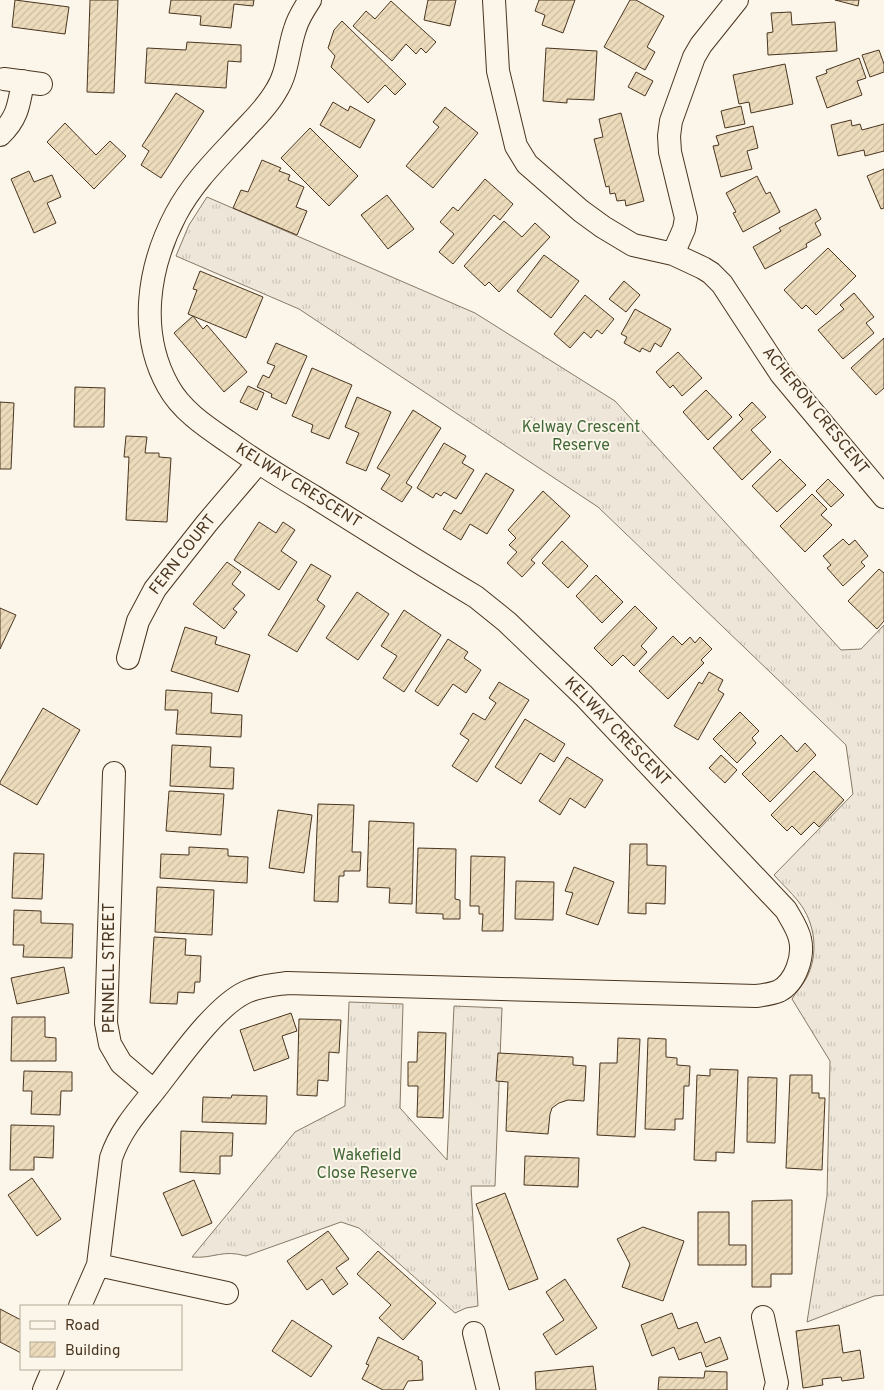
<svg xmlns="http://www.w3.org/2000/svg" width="884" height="1390" viewBox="0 0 884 1390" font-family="Overpass,sans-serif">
	<defs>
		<pattern id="grass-tufts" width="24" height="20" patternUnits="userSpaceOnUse" patternTransform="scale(1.25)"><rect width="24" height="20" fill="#ede6d9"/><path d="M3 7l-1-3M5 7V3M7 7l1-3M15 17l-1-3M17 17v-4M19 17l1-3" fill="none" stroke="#cdc6ba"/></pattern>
		<pattern id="building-hatch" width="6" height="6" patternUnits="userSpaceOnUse" patternTransform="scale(1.25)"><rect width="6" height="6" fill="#ecdcbc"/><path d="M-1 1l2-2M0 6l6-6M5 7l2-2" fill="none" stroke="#ccbda1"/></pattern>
	</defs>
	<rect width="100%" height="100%" fill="#fbf6e9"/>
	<path fill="url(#grass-tufts)" stroke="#887966" d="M207,197L475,313L615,401L841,650L861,649L884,625V1295L874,1296L807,1322L827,1196L830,1061L792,999C796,992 802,986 806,979C819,955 816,923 798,901C791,892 782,884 774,875L853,794L846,745L598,507L299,309L176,256L189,225Z
		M349,1002L403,1004L400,1108L447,1160L454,1006L502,1008L495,1186H471L478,1306L466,1308L455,1313L359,1228L341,1222L246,1256C222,1249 214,1259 192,1257L295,1132L345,1106Z"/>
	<path fill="url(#building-hatch)" stroke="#4a3520" d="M15,0L69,7L65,34L12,27Z
		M90,0H118L114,93L87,92Z
		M171,0H254L253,6L234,4L231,28L200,25L201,16L169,13Z
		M428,0H456L450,26L424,20Z
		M539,0H575L563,33L542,25L545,15L535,11Z
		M630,0H636L664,16L647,47L655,52L645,70L604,47Z
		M835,0H859L858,6Z
		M391,1L436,42L426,53L421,48L416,54L406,44L392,61L353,26L366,11L375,19Z
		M791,12L792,25L835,22L837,51L768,55L767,33L773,32L771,13Z
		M342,21L406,84L395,95L385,85L368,103L331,67L335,56L328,48L334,30Z
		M187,42L241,45V62L228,61L226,88L145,83L147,48L186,50Z
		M546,48L597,51L594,100L567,99V103L543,101Z
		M879,50L884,64V72L870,77L862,55Z
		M859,58L866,78L857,81L862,95L827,108L816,77L827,73L826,70Z
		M785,64L793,104L751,113L749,102L739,104L733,75Z
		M636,72L653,81L645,96L628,87Z
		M176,93L204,111L161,178L141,165L149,151L142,146Z
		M333,102L348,111L350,106L375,120L360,148L320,125Z
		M741,106L745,124L725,128L721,111Z
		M445,107L478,133L433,188L406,166L439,127L433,122Z
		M621,113L644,201L626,206L625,200L617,201L615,193L610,194L609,186L606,187L594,139L603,137L599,119Z
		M851,120L852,126L860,124L862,130L884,124V151L865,156L864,150L838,156L831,125Z
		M65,123L96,155L110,141L126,156L94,189L47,142Z
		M753,126L758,148L747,151L752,169L721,177L713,146L719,145L716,136Z
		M310,128L358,176L329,206L281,158Z
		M262,160L281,168L279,171L290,175L288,180L304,187L296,207L307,211L297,235L233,208L241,190L248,192Z
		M884,169V208L881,209L867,176Z
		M29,171L34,182L52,175L61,197L47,203L56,223L34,233L11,179Z
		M757,176L766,194L770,192L780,212L743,232L733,213L736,212L726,193Z
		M485,179L513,204L500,220L494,215L453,264L439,252L454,234L440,222L453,207L458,211Z
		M387,195L414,229L388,249L361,215Z
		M816,209L821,219L815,223L821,235L806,244L807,247L765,269L753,247L781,231L779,228Z
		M504,221L522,237L535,223L550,237L499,292L489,282L485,286L464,266Z
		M828,248L856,276L816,315L806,305L802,309L784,290Z
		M544,255L579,281L551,318L517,291Z
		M200,271L263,297L246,338L188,314L197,290L193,289Z
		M624,281L640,295L626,312L609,299Z
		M854,293L874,317L866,323L874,333L843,359L818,330L844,309L840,305Z
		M585,295L614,319L602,334L597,330L591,338L584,332L570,348L554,334Z
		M635,309L671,329L661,347L655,343L650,352L642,348L640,352L624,343L627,337L621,334Z
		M193,316L203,329L207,325L247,372L224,392L174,333Z
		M884,338V388L876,395L851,368Z
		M276,343L307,356L286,404L271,397L272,394L257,387L263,375L269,378L275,366L267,363Z
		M678,352L702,378L682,396L673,385L670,388L656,372Z
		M312,368L352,385L329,439L311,432L313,425L292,416Z
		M248,386L264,393L257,410L240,402Z
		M75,387L105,388L104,427H74Z
		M706,390L732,417L708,440L683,412Z
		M357,397L391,412L366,471L346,463L359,433L345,427Z
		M0,402L14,403L11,469H0Z
		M752,402L766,417L751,430L771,452L742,480L713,448L743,419L739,415Z
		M413,410L441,428L406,483L412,487L402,502L381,489L390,475L377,468Z
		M126,436L147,437L145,453H159V457L171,458L167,522L126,520L129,457H124Z
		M444,443L466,456L462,463L474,470L456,499L444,492L441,496L436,493L433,498L417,488Z
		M780,459L806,485L777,512L752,486Z
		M486,473L514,490L487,534L470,524L461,540L443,529L454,510L461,514Z
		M828,479L844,495L831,507L816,491Z
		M543,491L570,516L531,560L535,563L522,577L507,563L517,552L509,545L516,538L508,530Z
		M812,494L827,509L821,515L832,525L805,552L780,526Z
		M259,522L276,533L283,522L295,530L281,551L297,562L279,590L234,560Z
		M843,539L849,545L855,540L868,556L861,562L865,566L843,586L827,568L831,565L823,556Z
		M562,541L588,566L568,588L542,563Z
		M227,562L241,572L232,584L245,595L233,609L237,612L224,629L193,604Z
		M311,564L331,576L317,600L325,606L297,652L268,635Z
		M879,569L884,573V621L877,629L848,601Z
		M596,575L623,602L602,623L576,596Z
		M357,592L389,614L358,660L326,638Z
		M635,606L657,628L641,646L647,652L634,666L623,655L612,666L594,648Z
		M0,608L16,615L0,649Z
		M404,610L441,635L404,692L383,678L397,656L381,646Z
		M185,627L217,637L215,644L250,655L238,692L171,671Z
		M673,636L682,645L690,637L695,643L700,637L712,649L701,660L704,663L668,699L639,671Z
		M448,639L468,652L464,658L481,670L466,693L453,684L438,706L415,691Z
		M709,672L723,680L718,690L724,694L698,740L674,726L699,682L702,684Z
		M499,682L529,700L477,782L452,766L469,740L460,734L473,713L485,720L496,703L489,698Z
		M166,690L212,693L211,713L242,715L241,737L176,734L178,710H165Z
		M43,708L80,730L37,805L0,784V782Z
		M740,712L759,731L752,738L756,743L737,763L713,739Z
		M525,719L565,744L554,762L540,753L521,784L495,767Z
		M781,735L797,752L805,743L816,755L770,802L742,774Z
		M172,745L211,747L210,767L234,768L233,789L170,786Z
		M721,755L737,770L725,783L709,768Z
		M567,757L603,780L585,808L570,798L560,815L539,801Z
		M814,771L844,800L819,827L814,822L801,835L792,826L787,831L771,815Z
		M169,791L224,794L221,835L166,831Z
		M318,804L354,805L352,852H361L360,871H344V876H339L338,902L314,901Z
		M278,810L312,815L304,873L269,868Z
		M369,821L414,823L412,904L389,903L390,888L367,887Z
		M630,844H647V865L666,866L665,904L646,903V914L628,913Z
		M189,847L228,849V856L248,857L247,883L160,878L161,854L189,855Z
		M418,848L456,849L455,899L460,900V919H443V914L416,913Z
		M14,853L44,854L42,899L12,898Z
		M471,856L505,857L503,931H482L483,914H479V906H470Z
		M574,867L614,882L598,925L566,914L573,893L565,891Z
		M516,881L554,882L553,920L515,919Z
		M157,887L214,890L212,935L155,932Z
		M14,910L41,911V923L73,924L72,958L23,957L24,945H13Z
		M154,937L186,939L185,955L201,956L200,982H195L194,993L178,992L177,1004L150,1003Z
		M64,967L69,993L17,1004L11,978Z
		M291,1013L297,1031L282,1036L289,1058L254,1071L240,1030Z
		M12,1017H45V1037L56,1038V1061H11Z
		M299,1019L341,1020L339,1053L329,1052L328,1081L318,1080L317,1096L297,1095Z
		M418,1032L446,1033L443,1118L417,1117L418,1086H408V1062H417Z
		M618,1038L640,1039L635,1137L597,1135L600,1063H617Z
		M648,1038L666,1039V1057L677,1058V1065L690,1066L689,1086H684L683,1119H675V1130L645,1129Z
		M498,1053L573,1057V1065L586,1066L584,1101L568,1100L559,1103L552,1108L550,1114L548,1134L506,1131L508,1082L496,1081Z
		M710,1069L738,1070L734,1153L716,1152V1161L694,1160L697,1075L710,1076Z
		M24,1071L72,1072V1091H61L60,1115L31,1114L32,1091H23Z
		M790,1075H812V1093H819V1098H825L822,1170L786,1168Z
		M748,1077L777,1078L775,1143L747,1142Z
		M232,1095L267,1096L266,1124L202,1122L203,1097L231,1098Z
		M11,1125L54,1126L53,1158L34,1157V1170H10Z
		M181,1131L233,1133L232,1156H220V1174L180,1172Z
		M525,1156L579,1158L578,1187L524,1185Z
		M32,1178L61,1219L37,1236L8,1195Z
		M194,1180L212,1223L182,1236L163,1193Z
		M505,1193L538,1279L509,1290L476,1204Z
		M792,1200V1274H771V1287H752V1201Z
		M698,1212H729V1245H746V1265H698Z
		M643,1227L684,1241L663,1301L622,1287L630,1264L617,1239Z
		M328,1231L349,1259L336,1268L348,1284L333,1295L322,1279L307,1290L287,1261Z
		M378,1251L436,1303L403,1340L379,1318L391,1305L357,1274Z
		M565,1279L597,1328L556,1355L543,1334L564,1320L546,1292Z
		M0,1309L21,1320V1353L0,1342Z
		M672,1313L678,1329L697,1322L705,1343L720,1337L728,1359L706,1367L701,1352L679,1360L674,1347L652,1356L641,1325Z
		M292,1320L332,1346L311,1377L272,1351Z
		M839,1325L843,1353L860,1350L864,1378L842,1381L841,1377L822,1379L823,1385L803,1388L796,1331Z
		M378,1337L419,1357L418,1359L422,1361L423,1380L408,1381L403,1390H383L362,1379L369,1365L366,1364Z
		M593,1366L596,1390H536L535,1372Z
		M705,1371L727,1372V1390H658L659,1377L704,1378Z"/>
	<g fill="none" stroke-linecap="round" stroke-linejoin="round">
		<defs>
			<path id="minor" d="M494,0L498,71L516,146L527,164L581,211L603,227L633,245L673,254L703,268L711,273L722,284L781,374L884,497
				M4,79L41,84
				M0,135C18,118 19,104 23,81
				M673,254L684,229L686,218L670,152L669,136L671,121L694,57L701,45L737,0
				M128,658L138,621L155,589L207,523L258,463
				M154,1091C177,1062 214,1007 246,992C259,986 273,985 287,983L756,996C764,995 772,994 779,991C796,982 804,956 800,939C798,929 791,919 786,910L584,696L507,622L476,597C421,564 367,530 313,496C284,479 255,461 227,441C205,426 181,410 168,386C138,332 148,267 176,214C193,182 218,158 242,132C254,119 267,107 276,91C288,73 288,49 295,29C298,18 304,9 310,0
				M98,1265L227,1293
				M80,1306L98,1265L111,1158C120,1131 137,1112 154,1091L121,1063L110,1044L106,1023L114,773
				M763,1317L777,1383L775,1390
				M474,1333L488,1390
				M44,1390L53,1369"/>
		</defs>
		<use href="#minor" stroke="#4a3520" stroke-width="24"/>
		<use href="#minor" stroke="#fbf6e9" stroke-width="22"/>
	</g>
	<g text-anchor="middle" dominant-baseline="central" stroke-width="4" stroke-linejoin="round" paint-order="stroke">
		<g font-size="16" fill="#4a3520" stroke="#fbf6e9">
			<text transform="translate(815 411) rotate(51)">ACHERON CRESCENT</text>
			<text transform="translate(298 486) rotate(32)">KELWAY CRESCENT</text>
			<text transform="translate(183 555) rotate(-52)">FERN COURT</text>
			<text transform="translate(617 732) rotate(46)">KELWAY CRESCENT</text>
			<text transform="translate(110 968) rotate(-90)">PENNELL STREET</text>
		</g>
		<g font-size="16" fill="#436837" stroke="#fbf6e9">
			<text x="581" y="428">Kelway Crescent<tspan x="581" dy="18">Reserve</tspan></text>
			<text x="367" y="1156">Wakefield<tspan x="367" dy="18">Close Reserve</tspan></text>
		</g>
	</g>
	<rect x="20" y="1305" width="162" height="65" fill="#fbf6e9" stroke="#b4a999"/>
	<rect x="30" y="1321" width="25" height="8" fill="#fbf6e9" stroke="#b4a999"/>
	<text x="65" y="1330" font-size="15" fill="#4a3520">Road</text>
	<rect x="30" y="1342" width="25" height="15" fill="url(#building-hatch)" stroke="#b4a999"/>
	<text x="65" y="1355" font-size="15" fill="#4a3520">Building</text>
</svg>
